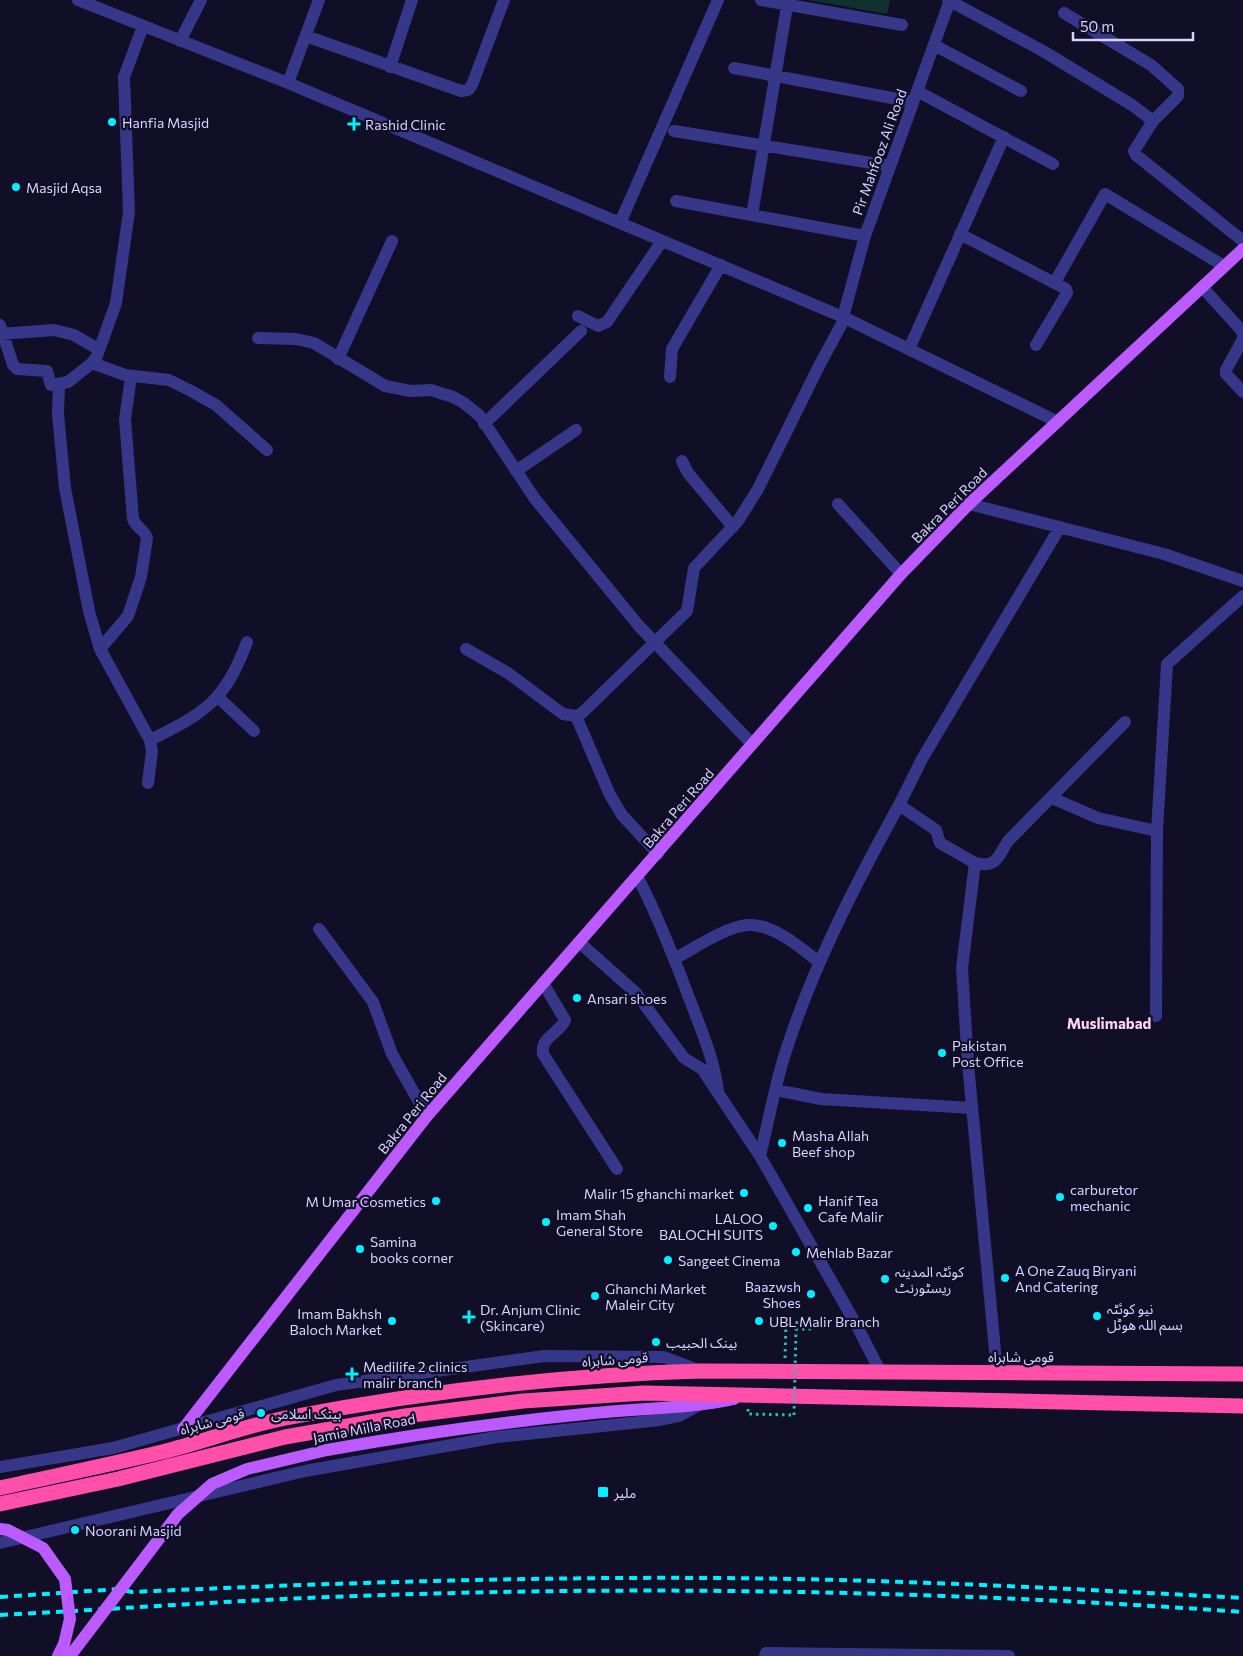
<svg xmlns="http://www.w3.org/2000/svg" width="1243" height="1656" viewBox="0 0 1243 1656" font-family="Commissioner,'Noto Sans Arabic',sans-serif">
	<rect width="100%" height="100%" fill="#110e27"/>
	<path fill="#10312f" d="M808,0H890L887,14Z"/>
	<g fill="none" stroke-linecap="round" stroke-linejoin="round">
		<path stroke="#28bfaf" stroke-width="3" stroke-dasharray="2.5 4" stroke-linecap="butt" d="M785,1358L786,1322L810,1323V1329H796
			M748,1409V1414L794,1415"/>
		<path stroke="#363789" stroke-width="12" d="M78,0L288,83L843,317L1058,422
			M761,0L902,25
			M948,0L1043,51L1132,105L1153,121
			M1064,13L1151,65L1178,89V96L1153,121L1134,151L1136,155L1243,241
			M306,36L461,91L468,90L472,85L504,0
			M180,41L201,0
			M934,45L1021,91
			M390,67L412,0
			M734,68L913,102
			M288,83L319,0
			M917,91L1053,164
			M674,131L890,166
			M676,201L865,236
			M752,215L788,0
			M620,223L718,0
			M960,234L1066,289L1067,293L1036,345
			M1055,282L1105,194L1224,266
			M1203,288L1242,331L1243,336
			M578,316L598,326L607,322L662,241
			M843,317L865,236L950,0
			M0,325L13,365L17,369L47,371L51,385L68,382L92,363L97,356L116,303L129,212L124,77L143,26
			M0,334L54,330L74,335L98,349
			M258,338L296,339L314,343L385,386L411,391L431,390L453,397L464,403L480,416L535,499L639,626L752,744
			M1243,339L1226,370V374L1243,392
			M909,349L1004,137
			M338,359L392,241
			M92,363L125,375L169,380L191,391L216,405L267,450
			M670,377L672,349L721,265
			M59,385L58,414L65,488L89,611L100,649L150,740L152,751L148,783
			M484,424L581,331
			M682,461L688,473L733,527
			M516,471L576,430
			M838,504L901,574
			M969,504L1164,554L1243,581
			M100,649L128,616L141,577L147,538C145,530 136,528 133,519L125,419L131,377
			M466,649L508,673L563,714L576,716L582,713L687,611L694,568L738,521L758,489L820,364L845,318
			M218,697L254,731
			M576,716L610,795L622,815L658,854
			M150,740C205,713 225,701 247,642
			M1052,798L1098,818L1157,831
			M899,805L922,759L1060,527
			M975,863C997,868 997,858 1008,841L1125,722
			M638,878C658,916 673,955 688,995C700,1027 714,1058 718,1091
			M319,929L373,1002L392,1054L427,1116
			M580,943L636,993L684,1058L702,1069L760,1156
			M674,959C693,949 727,926 748,925C772,923 801,948 819,962
			M543,983L565,1020C560,1033 540,1037 543,1054L617,1169
			M1156,1016L1157,831L1167,664L1243,596
			M776,1090L821,1099L972,1108
			M880,1371L857,1326L760,1156C768,1123 774,1090 784,1057C812,968 854,887 899,805L936,830L940,843L975,863L962,968L968,1064L997,1372
			M0,1467L113,1448L336,1385L544,1356L664,1357L698,1370
			M0,1543L305,1471L497,1437L660,1420L679,1416L701,1404
			M765,1656L766,1653L1009,1656"/>
		<path stroke="#bb5bff" stroke-width="12" d="M183,1429L427,1116L901,574L969,504L1243,249
			M327,1450C415,1434 504,1422 594,1413C640,1408 688,1409 734,1399"/>
		<path stroke="#ff4fab" stroke-width="15" d="M0,1488C54,1476 108,1465 162,1452C203,1442 244,1426 286,1418C423,1392 562,1375 701,1371L1243,1374
			M0,1504L118,1479L285,1437L405,1416L523,1401L644,1393L1243,1406"/>
		<path stroke="#00f0ff" stroke-width="4" stroke-dasharray="8 6" stroke-linecap="butt" d="M0,1597L119,1589L132,1592C353,1582 575,1575 796,1579C945,1582 1094,1590 1243,1598
			M0,1615C119,1609 237,1600 356,1596C651,1585 948,1591 1243,1612"/>
		<path stroke="#28bfaf" stroke-width="3" stroke-dasharray="2.5 4" stroke-linecap="butt" d="M794,1415L796,1329"/>
		<path stroke="#bb5bff" stroke-width="12" d="M0,1529L8,1530L43,1548L65,1579L70,1619L64,1644L58,1656
			M70,1656L178,1514L212,1484L247,1469L327,1450"/>
	</g>
	<g fill="#00f0ff" stroke="#110e27" stroke-width="2">
		<circle cx="112" cy="122" r="5"/>
		<path d="M351.5 116.5h5v5h5v5h-5v5h-5v-5h-5v-5h5z"/>
		<circle cx="16" cy="187" r="5"/>
		<circle cx="577" cy="998" r="5"/>
		<circle cx="942" cy="1053" r="5"/>
		<circle cx="782" cy="1143" r="5"/>
		<circle cx="744" cy="1193" r="5"/>
		<circle cx="1060" cy="1197" r="5"/>
		<circle cx="436" cy="1201" r="5"/>
		<circle cx="808" cy="1208" r="5"/>
		<circle cx="546" cy="1222" r="5"/>
		<circle cx="773" cy="1226" r="5"/>
		<circle cx="360" cy="1249" r="5"/>
		<circle cx="796" cy="1252" r="5"/>
		<circle cx="668" cy="1260" r="5"/>
		<circle cx="1005" cy="1278" r="5"/>
		<circle cx="885" cy="1279" r="5"/>
		<circle cx="811" cy="1294" r="5"/>
		<circle cx="595" cy="1296" r="5"/>
		<circle cx="1097" cy="1316" r="5"/>
		<path d="M466.5 1309.5h5v5h5v5h-5v5h-5v-5h-5v-5h5z"/>
		<circle cx="392" cy="1321" r="5"/>
		<circle cx="759" cy="1321" r="5"/>
		<circle cx="656" cy="1342" r="5"/>
		<path d="M349.5 1366.5h5v5h5v5h-5v5h-5v-5h-5v-5h5z"/>
		<circle cx="261" cy="1413" r="5"/>
		<rect x="597" y="1486" width="12" height="12" rx="2.5"/>
		<circle cx="75" cy="1530" r="5"/>
	</g>
	<g text-anchor="middle" dominant-baseline="central" stroke-width="4.5" stroke-linejoin="round" paint-order="stroke">
		<g font-size="14" fill="#d7d4ff" stroke="#110e27" text-anchor="start">
			<text x="122" y="122">Hanfia Masjid</text>
			<text x="365" y="124">Rashid Clinic</text>
			<text x="26" y="187">Masjid Aqsa</text>
			<text x="587" y="998">Ansari shoes</text>
			<text x="952" y="1045">Pakistan<tspan x="952" dy="16">Post Office</tspan></text>
			<text x="792" y="1135">Masha Allah<tspan x="792" dy="16">Beef shop</tspan></text>
			<text x="1070" y="1189">carburetor<tspan x="1070" dy="16">mechanic</tspan></text>
			<text x="734" y="1193" text-anchor="end">Malir 15 ghanchi market</text>
			<text x="818" y="1200">Hanif Tea<tspan x="818" dy="16">Cafe Malir</tspan></text>
			<text x="426" y="1201" text-anchor="end">M Umar Cosmetics</text>
			<text x="556" y="1214">Imam Shah<tspan x="556" dy="16">General Store</tspan></text>
			<text x="763" y="1218" text-anchor="end">LALOO<tspan x="763" dy="16">BALOCHI SUITS</tspan></text>
			<text x="370" y="1241">Samina<tspan x="370" dy="16">books corner</tspan></text>
			<text x="806" y="1252">Mehlab Bazar</text>
			<text x="678" y="1260">Sangeet Cinema</text>
			<text x="1015" y="1270">A One Zauq Biryani<tspan x="1015" dy="16">And Catering</tspan></text>
			<text x="895" y="1271">کوئٹہ المدینہ<tspan x="895" dy="16">ریسٹورنٹ</tspan></text>
			<text x="801" y="1286" text-anchor="end">Baazwsh<tspan x="801" dy="16">Shoes</tspan></text>
			<text x="605" y="1288">Ghanchi Market<tspan x="605" dy="16">Maleir City</tspan></text>
			<text x="1107" y="1308">نیو کوئٹہ<tspan x="1107" dy="16">بسم اللہ ھوٹل</tspan></text>
			<text x="480" y="1309">Dr. Anjum Clinic<tspan x="480" dy="16">(Skincare)</tspan></text>
			<text x="382" y="1313" text-anchor="end">Imam Bakhsh<tspan x="382" dy="16">Baloch Market</tspan></text>
			<text x="769" y="1321">UBL Malir Branch</text>
			<text x="666" y="1342">بينک الحبيب</text>
			<text x="363" y="1366">Medilife 2 clinics<tspan x="363" dy="16">malir branch</tspan></text>
			<text x="271" y="1413">بینک اسلامی</text>
			<text x="614" y="1492">ملیر</text>
			<text x="85" y="1530">Noorani Masjid</text>
		</g>
		<g font-size="14" fill="#d7d4ff" stroke="#110e27">
			<text transform="translate(879 152) rotate(-70)">Pir Mahfooz Ali Road</text>
			<text transform="translate(949 505) rotate(-45)">Bakra Peri Road</text>
			<text transform="translate(678 808) rotate(-49)">Bakra Peri Road</text>
			<text transform="translate(412 1113) rotate(-51)">Bakra Peri Road</text>
			<text x="1021" y="1356">قومی شاہراہ</text>
			<text transform="translate(615 1359) rotate(-4)">قومی شاہراہ</text>
			<text transform="translate(212 1421) rotate(-15)">قومی شاہراہ</text>
			<text transform="translate(364 1428) rotate(-11)">Jamia Milla Road</text>
		</g>
		<g font-size="15" font-weight="bold" fill="#ffd6f2" stroke="#110e27">
			<text x="1109" y="1023">Muslimabad</text>
		</g>
	</g>
	<path d="M1073 32v8h120v-8" fill="none" stroke="#d7d4ff" stroke-width="2.5"/>
	<text x="1080" y="32" font-size="15" fill="#d7d4ff" stroke="#110e27" stroke-width="4" paint-order="stroke">50 m</text>
</svg>
